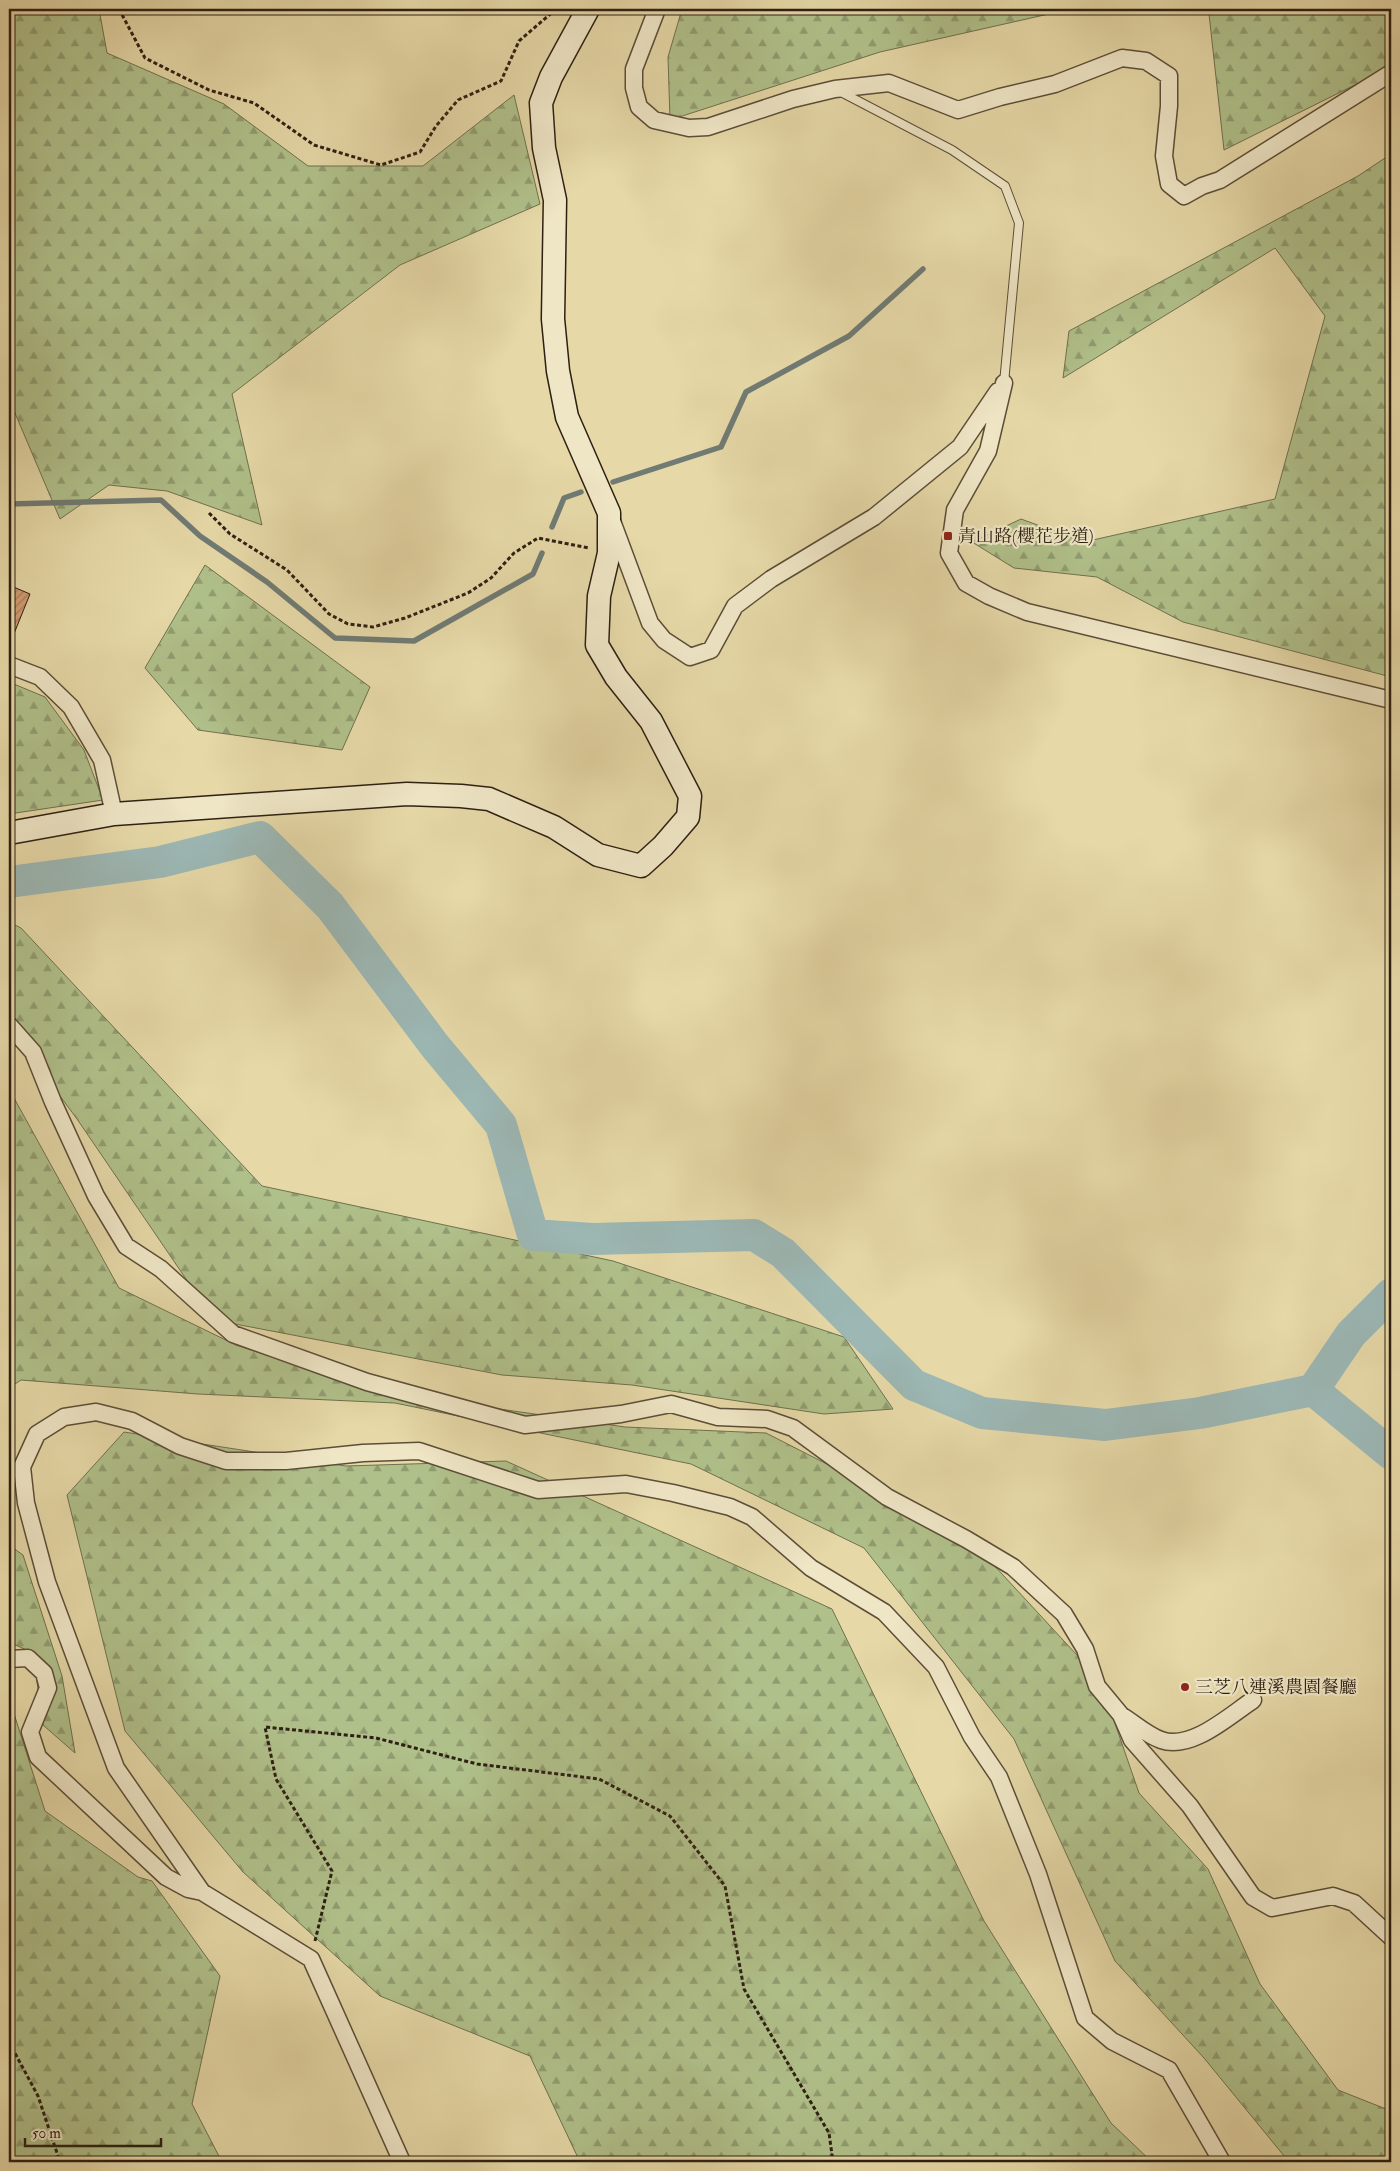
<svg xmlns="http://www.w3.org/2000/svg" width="1400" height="2171" viewBox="0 0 1400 2171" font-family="'IM FELL Double Pica','Noto Serif TC',serif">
	<defs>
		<pattern id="forest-firs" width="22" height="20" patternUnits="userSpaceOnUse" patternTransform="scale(1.25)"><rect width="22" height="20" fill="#b0c08a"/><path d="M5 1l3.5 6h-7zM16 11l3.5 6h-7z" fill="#909c70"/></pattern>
		<pattern id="building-hatch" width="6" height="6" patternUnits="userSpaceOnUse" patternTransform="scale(1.25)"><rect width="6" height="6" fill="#d29c72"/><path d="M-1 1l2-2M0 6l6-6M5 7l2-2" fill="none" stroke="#ab7f5c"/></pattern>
	</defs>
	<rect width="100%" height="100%" fill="#e6d8a7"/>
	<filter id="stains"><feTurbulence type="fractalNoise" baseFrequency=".004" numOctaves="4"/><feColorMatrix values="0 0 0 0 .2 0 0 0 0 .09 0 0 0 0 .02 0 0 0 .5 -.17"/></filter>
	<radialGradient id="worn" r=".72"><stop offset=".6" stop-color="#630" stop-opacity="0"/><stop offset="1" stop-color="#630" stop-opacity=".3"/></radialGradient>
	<path fill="url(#forest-firs)" stroke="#6f704e" d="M9,9H99L107,53L224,104L308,166H423L514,95L540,204L400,265L232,394L262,525L167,491L109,485L60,519L9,399Z
		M682,9H1071L880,52L670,120L668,57Z
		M1178,9H1391V67L1224,150L1209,14Z
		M1391,154V677L1183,622L1097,577L1014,568L972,542L1021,519L1084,542L1275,499L1325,316L1275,248L1063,378L1069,331L1358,176Z
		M205,565L370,687L342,750L198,730L145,668Z
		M9,682L45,697L84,750L103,800L9,814Z
		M9,922L21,928L262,1186L613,1261L844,1337L893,1409L824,1414L632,1385L502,1375L214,1320L77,1119L9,1027Z
		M9,1089L119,1288L236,1345L374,1391L625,1427L766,1433L966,1535L1100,1680L1139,1793L1208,1869L1260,1984L1338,2090L1391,2111V2162H1289L1204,2058L1115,1961L1014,1739L864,1548L691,1464L395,1403L198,1394L21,1380L9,1388Z
		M124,1432L346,1466L506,1461L832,1609L984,1921L1111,2123L1152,2162H580L530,2056L380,1996L243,1872L125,1731L67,1495Z
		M9,1545L23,1555L62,1676L75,1753L43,1725L33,1653L9,1642Z
		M9,1698L45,1811L138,1877L152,1881L220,1976L192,2104L222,2162H9Z"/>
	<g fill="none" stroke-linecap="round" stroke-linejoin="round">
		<path stroke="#707b74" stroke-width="5.5" d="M613,482L721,447L746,392L849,336L923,269
			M9,504L161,500L200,536L267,582L335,638L414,641L533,574L542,553
			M552,527L564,498L581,492"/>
		<path stroke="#9cb7b4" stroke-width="32" d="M9,882L160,862L260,837L330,906L435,1046L501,1125L533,1235L592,1239L754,1235L783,1253L914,1385L982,1413L1105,1425L1200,1413L1313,1390L1351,1334L1391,1294
			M1313,1390L1391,1454"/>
	</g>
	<path fill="url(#building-hatch)" stroke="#2e2013" d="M9,585L30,594L9,646Z"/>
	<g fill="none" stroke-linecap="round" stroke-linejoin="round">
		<defs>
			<path id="lane" d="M839,91L952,150L1005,186L1019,223L1004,383"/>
			<path id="street" d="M657,9L634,69V88L639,107L654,120L689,128L708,127L793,99L835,89L889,83L958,110L1000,97L1055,84L1122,58L1146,61L1169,76V106L1164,156L1169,184L1184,196L1202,186L1220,180L1391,73
				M1004,383L988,451L955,510L949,553L966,583L989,596L1027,612L1391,700
				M612,521L650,623L664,640L690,657L711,650L735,606L771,579L874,517L960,447L998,391
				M9,665L40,677L71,707L102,760L114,814
				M9,1025L33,1052L53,1102L96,1196L126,1246L161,1269L233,1334L367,1382L525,1425L621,1414L671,1404L718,1417L767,1419L793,1428L887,1497L966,1539L1013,1567L1064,1614L1085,1649L1097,1686L1121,1715L1132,1740L1190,1806L1253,1897L1272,1908L1333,1896L1354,1903L1391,1937
				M9,1659L28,1658L44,1673L48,1688L30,1732L38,1757L166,1877L188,1889L202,1892
				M1121,1715C1134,1723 1147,1735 1161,1740C1191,1751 1229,1716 1253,1700
				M402,2162L311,1959L202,1892L116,1768L47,1582L26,1503L22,1467L37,1434L64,1417L96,1412L132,1421L180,1446L226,1461H286L363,1453L419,1451L538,1490L626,1484L673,1493L730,1507L752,1517L811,1568L884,1612L936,1667L972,1737L999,1777L1038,1874L1085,2018L1112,2041L1169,2070L1222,2162"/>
			<path id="secondary" d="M9,833L114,814L407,794L461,796L489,799L554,827L598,855L641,866L663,846L688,817L690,796L651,721L616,677L597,645L599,596L609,553V513L567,417L558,371L553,319L555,200L544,148L541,103L551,77L588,9"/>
		</defs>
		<use href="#lane" stroke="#5c4e38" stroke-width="10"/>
		<use href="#street" stroke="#5c4e38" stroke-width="19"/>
		<use href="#secondary" stroke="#2e2013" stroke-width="25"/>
		<path stroke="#2e2013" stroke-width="3" stroke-dasharray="4 2.5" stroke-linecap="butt" d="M119,9L145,58L209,90L254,103L314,145L381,165L420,152L436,126L458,100L501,81L519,41L555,10L566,12
			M209,513L230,534L287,570L329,614L348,624L373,627L405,618L468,593L491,578L514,553L538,538L589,548
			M315,1941L332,1871L276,1779L265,1727L376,1738L477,1764L599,1779L670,1816L725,1886L744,1989L829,2133L833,2162
			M9,2042L38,2096L60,2162"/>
		<use href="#lane" stroke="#efe6c6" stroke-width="8"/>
		<use href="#street" stroke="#efe6c6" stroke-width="16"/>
		<use href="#secondary" stroke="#efe6c6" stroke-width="22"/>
	</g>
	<g fill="#8f2418" stroke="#efe6c6" stroke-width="2">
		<rect x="943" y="531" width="10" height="10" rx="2.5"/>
		<circle cx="1185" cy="1687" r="5"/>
	</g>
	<g text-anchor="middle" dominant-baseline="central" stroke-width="4.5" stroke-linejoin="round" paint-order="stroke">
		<g font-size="18" fill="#2e2013" stroke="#efe6c6" text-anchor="start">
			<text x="958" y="536">青山路(櫻花步道)</text>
			<text x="1195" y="1687">三芝八連溪農園餐廳</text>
		</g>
	</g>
	<rect width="1400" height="2171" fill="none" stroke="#e6d8a7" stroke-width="30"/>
	<rect x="10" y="10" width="1380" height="2151" fill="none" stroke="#2e2013" stroke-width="2.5"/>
	<rect x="15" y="15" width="1370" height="2141" fill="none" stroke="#2e2013"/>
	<path d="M25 2138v8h136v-8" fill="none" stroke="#2e2013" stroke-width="2.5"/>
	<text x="32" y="2138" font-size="15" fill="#2e2013" stroke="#efe6c6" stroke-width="4" paint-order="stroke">50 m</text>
	<rect width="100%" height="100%" filter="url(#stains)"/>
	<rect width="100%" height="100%" fill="url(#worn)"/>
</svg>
